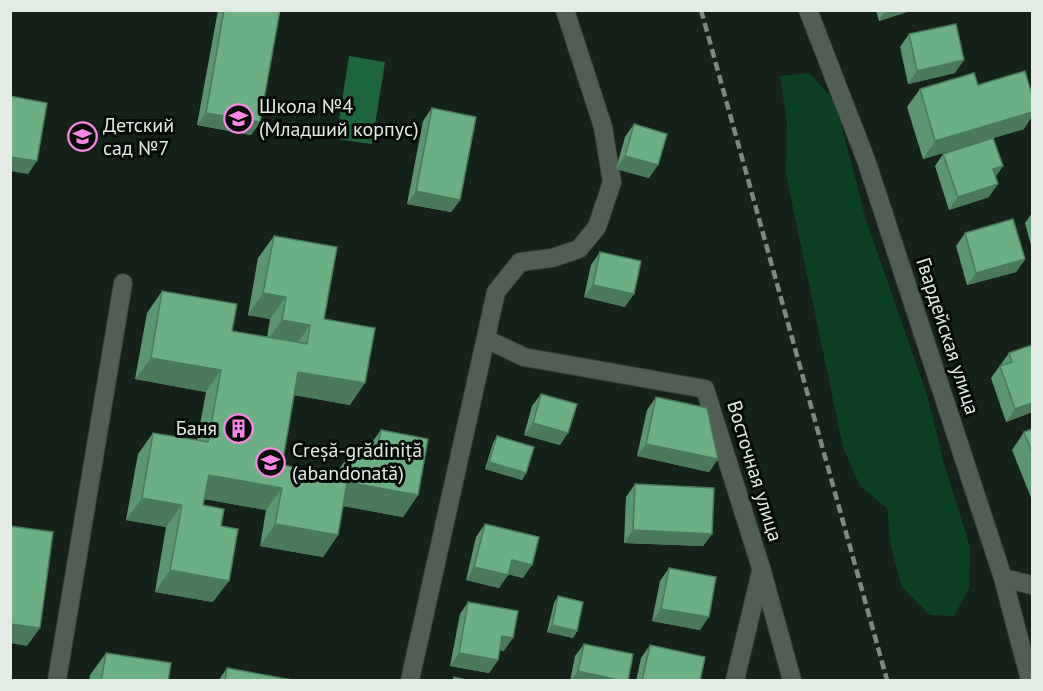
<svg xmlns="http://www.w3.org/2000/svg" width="1043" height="691" viewBox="0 0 1043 691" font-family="'PT Sans',sans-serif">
	<rect width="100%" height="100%" fill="#152219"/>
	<path fill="#0d4023" d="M809,73L835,101L866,220L927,395L944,464L970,547L969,588L954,616L930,615L902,587L891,547L887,508L860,486L843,447L786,174L787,122L780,76Z"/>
	<path fill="#1f653b" d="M349,56L385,62L372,144L336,139Z"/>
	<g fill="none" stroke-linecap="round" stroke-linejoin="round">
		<defs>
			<path id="minor" d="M808,10L866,160L1003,578L1030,680
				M486,339L524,357L705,389L761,568L792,680
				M1003,578L1032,585
				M57,680L123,283
				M410,680L496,292L520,262L552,258L579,249L597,227L612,182L603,127L565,10
				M735,680L761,571"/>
		</defs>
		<use href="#minor" stroke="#333c36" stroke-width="20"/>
		<use href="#minor" stroke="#505e53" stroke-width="18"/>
		<path stroke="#7e8981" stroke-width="4.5" stroke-dasharray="9 4.5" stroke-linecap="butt" d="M701,10L887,680"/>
	</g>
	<path fill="#5c9670" d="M218,10H280L260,122L251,135L197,125Z
		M876,10H913L879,21Z
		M909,34L955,73L908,84L900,47Z
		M978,85L1024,129L993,138L1003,166L995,177L989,197L949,210L935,166L943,154L985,140L923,159L907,107L920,89Z
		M432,108L460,200L451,212L407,204L423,121Z
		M634,124L649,178L616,169L625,137Z
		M1032,213V249L1025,223Z
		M965,233L1025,259L1016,272L967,285L956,246Z
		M274,236L324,319L350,405L294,395L282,465L338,475L339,469L355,447L367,449L381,430L418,495L403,517L343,506L338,535L323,557L260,546L266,510L204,499L203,505L221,526L213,602L155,592L166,527L126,520L138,454L153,433L197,440L206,392L135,379L147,313L162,291L232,331L267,337L270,319L248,315L258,258Z
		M600,252L625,307L584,297L591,265Z
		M1032,345V412L1006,422L991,378L1009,353Z
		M541,394L560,445L524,435L532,406Z
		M656,397L718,459L709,472L637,456L647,410Z
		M1032,429V500L1012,450L1024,432Z
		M497,436L526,473L522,480L485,469L493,443Z
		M635,484L712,534L703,546L624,543L626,497Z
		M485,524L523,578L508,574L499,588L466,580L476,537Z
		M669,568L700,630L652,621L660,581Z
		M558,596L577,631L573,638L547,632L554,603Z
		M468,602L504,651L500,650L498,660L489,673L450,666L460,614Z
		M584,644L628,681H570L575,656Z
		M650,645L700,681H636L641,658Z
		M106,653L168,681H89L90,675Z
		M227,668L298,681H218Z"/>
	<path fill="#4b7a5b" d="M886,10H913L879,21Z
		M964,60L955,73L908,84L917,71Z
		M1032,112V117L1024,129L923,159L935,141Z
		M206,113L260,122L251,135L197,125Z
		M625,156L658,165L649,178L616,169Z
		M10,157L37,161L28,174L10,171Z
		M1003,166L994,179L993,169Z
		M998,184L989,197L949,210L958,197Z
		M416,191L460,200L451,212L407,204Z
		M1025,259L1016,272L967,285L976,273Z
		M593,285L634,294L625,307L584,297Z
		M263,293L286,297L270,319L248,315Z
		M282,320L310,325L295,347L266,342Z
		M151,358L221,370L206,392L135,379Z
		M298,372L365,383L350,405L283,393Z
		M1032,403V412L1006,422L1015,409Z
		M533,423L568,433L560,445L524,435Z
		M646,444L718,459L709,472L637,456Z
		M489,462L526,473L522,480L485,469Z
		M209,475L282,488L266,510L193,497Z
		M347,482L418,495L403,517L332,504Z
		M142,498L182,505L166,527L126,520Z
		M275,524L338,535L323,557L260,546Z
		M633,530L712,534L703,546L624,543Z
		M512,560L532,565L523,578L503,573Z
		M474,567L508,575L499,588L466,580Z
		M170,570L229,581L213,602L155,592Z
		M661,609L709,617L700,630L652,621Z
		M10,624L40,628L27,646L10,643Z
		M552,625L577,631L573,638L547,632Z
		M502,636L513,638L504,651L493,649Z
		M459,653L498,660L489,673L450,666Z
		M578,671L623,681H571Z"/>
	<path fill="#6baf82" stroke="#4b7a5b" stroke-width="1.5" d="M224,10H280L260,122L206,113Z
		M956,24L964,60L917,71L909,34Z
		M1025,71L1032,95V112L935,141L920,89L974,73L978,85Z
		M10,96L47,103L37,161L10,157Z
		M432,108L476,117L460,200L416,191Z
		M634,124L667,134L658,165L625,156Z
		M993,138L1003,166L993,169L998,184L958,197L943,154Z
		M1013,219L1025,259L976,273L965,233Z
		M274,236L337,247L324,319L375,328L365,383L298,372L282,465L349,477L355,447L377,451L381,430L428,439L418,495L347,482L338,535L275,524L282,488L209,475L203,505L224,509L221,526L238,529L229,581L170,570L182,505L142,498L153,433L208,442L221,370L151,358L162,291L237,304L232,331L307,344L310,325L282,320L286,297L263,293Z
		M600,252L641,261L634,294L593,285Z
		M1032,345V403L1015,409L1000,366L1012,362L1009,353Z
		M541,394L577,404L568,433L533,423Z
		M656,397L707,408L718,459L646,444Z
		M1032,429V452L1024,432Z
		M497,436L534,447L526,473L489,462Z
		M635,484L714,488L712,534L633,530Z
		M485,524L539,537L532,565L512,560L508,575L474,567Z
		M10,526L53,532L40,628L10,624Z
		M669,568L716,577L709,617L661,609Z
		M558,596L583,602L577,631L552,625Z
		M468,602L518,611L513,638L502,636L498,660L459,653Z
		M584,644L633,654L628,681H623L578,671Z
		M650,645L705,657L700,681H642Z
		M106,653L171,663L168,681H101Z
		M227,668L298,681H225Z
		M454,677L470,681H453Z"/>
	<defs>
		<symbol id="school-ring" viewBox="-11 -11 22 22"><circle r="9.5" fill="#050a06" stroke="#fa87e7" stroke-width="1.5"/><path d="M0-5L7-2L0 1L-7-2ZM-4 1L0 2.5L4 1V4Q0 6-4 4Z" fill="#fa87e7"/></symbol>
		<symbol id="building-ring" viewBox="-11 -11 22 22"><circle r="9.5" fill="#050a06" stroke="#fa87e7" stroke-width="1.5"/><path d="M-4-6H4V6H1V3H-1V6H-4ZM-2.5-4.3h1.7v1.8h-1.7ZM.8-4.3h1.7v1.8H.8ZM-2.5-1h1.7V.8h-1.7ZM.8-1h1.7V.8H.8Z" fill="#fa87e7"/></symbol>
	</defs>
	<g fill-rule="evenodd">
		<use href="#school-ring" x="222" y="102" width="33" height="33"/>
		<use href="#school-ring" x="66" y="120" width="33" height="33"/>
		<use href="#building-ring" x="222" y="412" width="33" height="33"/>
		<use href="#school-ring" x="254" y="446" width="33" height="33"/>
	</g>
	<g text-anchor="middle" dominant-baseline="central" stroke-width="6" stroke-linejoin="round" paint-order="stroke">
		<g font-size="20" fill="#e2ebe4" stroke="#050a06" text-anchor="start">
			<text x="259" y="106">Школа №4<tspan x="259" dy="23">(Младший корпус)</tspan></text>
			<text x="103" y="125">Детский<tspan x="103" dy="23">сад №7</tspan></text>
			<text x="217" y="428" text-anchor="end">Баня</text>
			<text x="292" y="450">Creșă-grădiniță<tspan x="292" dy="23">(abandonată)</tspan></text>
		</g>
		<g font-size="20" fill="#e2ebe4" stroke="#050a06">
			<text transform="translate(948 336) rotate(72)">Гвардейская улица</text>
			<text transform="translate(755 471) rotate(73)">Восточная улица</text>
		</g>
	</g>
	<rect width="1043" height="691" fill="none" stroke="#e2ebe4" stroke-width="24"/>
</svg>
